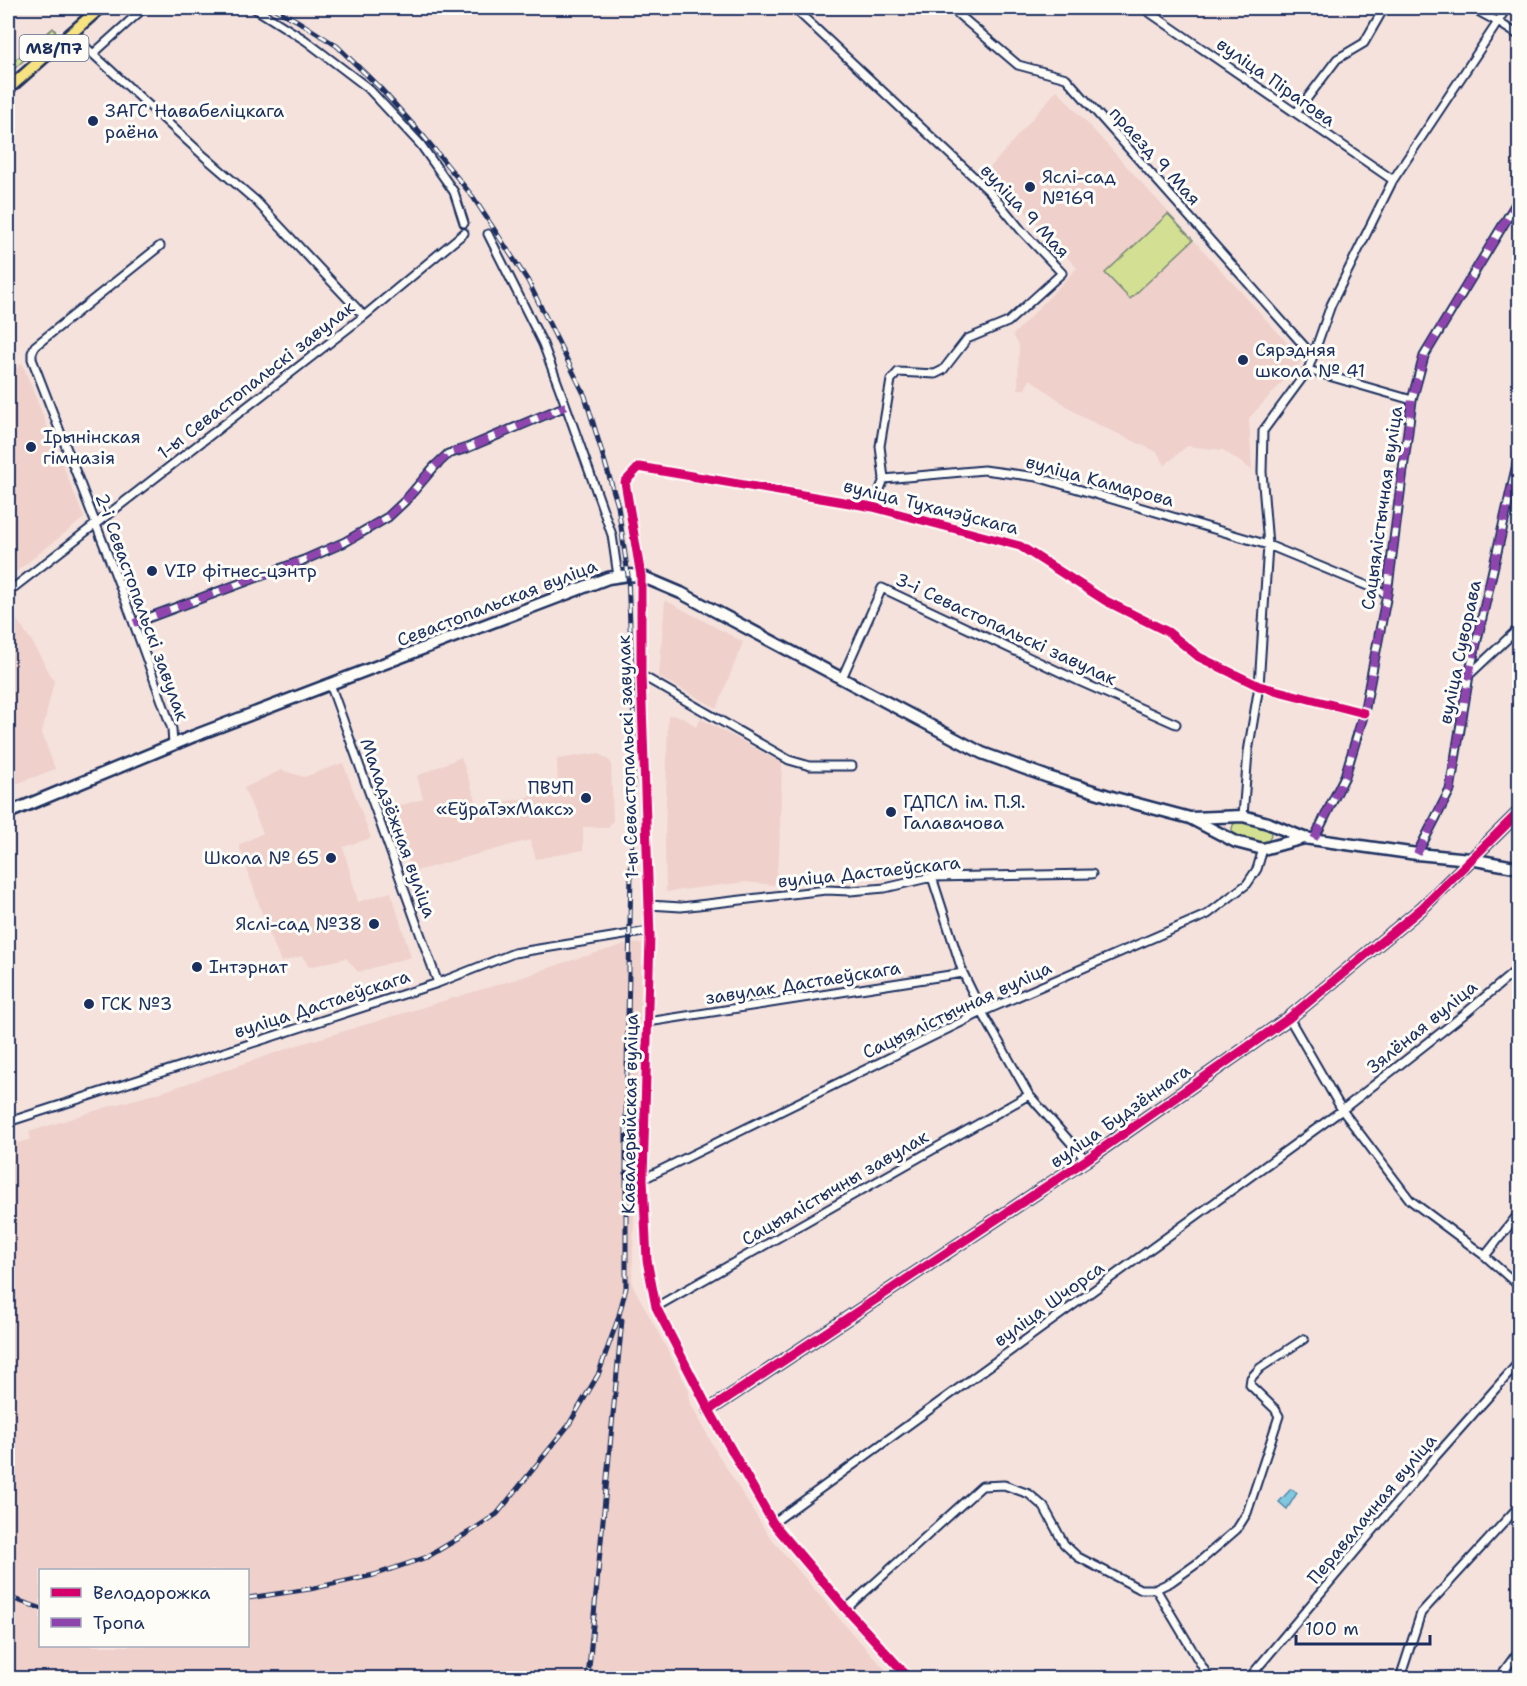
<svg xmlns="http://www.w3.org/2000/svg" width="1527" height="1686" viewBox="0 0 1527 1686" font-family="'Shantell Sans',sans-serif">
	<rect width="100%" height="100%" fill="#f5e2dd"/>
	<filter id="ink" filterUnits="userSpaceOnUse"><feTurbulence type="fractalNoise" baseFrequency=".0167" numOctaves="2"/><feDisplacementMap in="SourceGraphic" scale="12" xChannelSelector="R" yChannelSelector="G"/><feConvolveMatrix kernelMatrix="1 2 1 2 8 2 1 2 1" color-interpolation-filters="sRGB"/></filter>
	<g filter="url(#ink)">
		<path fill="#efd0ca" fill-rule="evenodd" d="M1057,90L1303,360L1249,418L1252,470L1223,450L1187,446L1165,465L1157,452L1082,417L1030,379L1025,389H1018L1019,345L1013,335L1077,268L988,170Z
			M22,363L84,518L8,578V375Z
			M665,600L743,642L717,708L659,677Z
			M9,609L31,640L54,681L42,733L55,769L8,787Z
			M668,715L683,717L696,727L701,719L782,763L779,857L774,885L745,882L666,892L665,842Z
			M598,753L611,762L613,820L608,828L583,827V850L536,859L530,840L412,872L391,808L423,799L417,776L461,757L478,806L520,799L558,789L557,759Z
			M343,763L371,838L343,847L358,902L391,892L411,957L358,972L346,958L309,967L302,956L281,962L268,931L239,845L263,833L244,788L281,770L304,777Z
			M630,943L642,944L632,1284L689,1390L690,1402L717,1453L769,1536L851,1632L893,1678H8V1146L31,1139L29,1132L107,1107L165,1091L298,1045L523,977L566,962ZM248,1570V1646H40V1570Z"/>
		<path fill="#d3e093" stroke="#778878" stroke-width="1.5" d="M53,28L56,32L8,74V66Z
			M1168,214L1193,240L1130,299L1105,273Z
			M1238,820L1270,829C1272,835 1270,839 1266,844L1250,843L1233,835C1231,828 1232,824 1238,820Z"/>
		<path fill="#7fc8e0" stroke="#578bac" stroke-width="1.5" d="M1291,1489L1297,1493L1287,1509L1279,1502Z"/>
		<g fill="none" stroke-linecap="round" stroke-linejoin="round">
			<defs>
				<path id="street" d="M254,8L305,40L368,88L421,145L454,192L464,223
					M794,8L990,192L1021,230L1062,273L1008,322L967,339L943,370L935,374L898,372L891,380L880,446L884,479L873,507
					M951,8L1018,65L1066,78L1313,356
					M1143,8L1393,180
					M1472,8L1498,22L1520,36
					M71,33L93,54L205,157L256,201L364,316
					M93,54L144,8
					M1296,113L1337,59L1364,43L1384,8
					M488,234L543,344L566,406L612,535L618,576
					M160,246L35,346L32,353V359L126,602L172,729L173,745
					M1308,370L1412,400
					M884,479L984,470L1037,477L1268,545L1387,594
					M8,592L364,316L464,233
					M134,623L304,560L345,542L388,517L405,501L434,467L448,454L467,448L566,406
					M641,675L789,760L810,766H852
					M1469,675L1520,627
					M842,678L882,588L1081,682L1176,724
					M330,684L438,983
					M1243,816L1248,752L1259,686L1268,545L1262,472L1263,431L1308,370L1331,305L1393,180L1498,22L1506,8
					M1314,839L1345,776L1364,713L1387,594L1412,400L1424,356L1520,197
					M1417,854L1450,790L1469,675L1520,451
					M932,877L963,973L982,1012L1029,1095L1086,1160
					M649,905L681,907L826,890L850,891L885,888L932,877L1092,874
					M1289,1018L1342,1110L1410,1200L1485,1256L1520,1287
					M648,1022L963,973
					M8,1122L438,983L514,953L649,931
					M643,1179L982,1012L1208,914L1247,884L1257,869L1263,849
					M1485,1256L1520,1212
					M656,1307L1029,1095
					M773,1523L1342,1110L1467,1012L1520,967
					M1156,1589L1209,1678
					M846,1609L982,1486L1004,1485L1029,1494L1044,1507L1064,1544L1078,1557L1140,1589H1156L1171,1582L1199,1562L1237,1529L1247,1513L1279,1416L1275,1409L1250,1385L1251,1378L1260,1368L1304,1339
					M909,1678L846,1609L773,1523L709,1410L656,1307L647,1260L643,1179L650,937L641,675V576L625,482L639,467L873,507L1020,546L1106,601L1168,632L1199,657L1259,686L1364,713
					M1249,1678L1435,1457L1520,1361
					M1400,1678L1421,1613L1520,1505
					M1499,1678L1520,1649"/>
				<path id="secondary" d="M8,813L194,736L608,578L628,575L641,576L681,593L982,753L1048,777L1115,798L1190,818L1236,842L1263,849L1304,838
					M1191,818L1243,816L1268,823L1304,838L1417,854L1470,859L1520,868
					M709,1410L1086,1160L1289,1018L1422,908L1520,811"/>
				<path id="primary" d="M8,89L100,8"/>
			</defs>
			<use href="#street" stroke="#1b2f5e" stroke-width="11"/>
			<use href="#secondary" stroke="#1b2f5e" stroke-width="15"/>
			<use href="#primary" stroke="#1b2f5e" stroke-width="15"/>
			<use href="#street" stroke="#fdfcf7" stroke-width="7"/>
			<use href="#secondary" stroke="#fdfcf7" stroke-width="10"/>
			<use href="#primary" stroke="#f7e281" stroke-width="10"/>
			<defs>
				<path id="rail" d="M8,1597L40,1608
					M248,1598L310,1589L374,1575L427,1557L471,1531L497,1514L568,1426L598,1375L618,1319L626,1288V1118L634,726L628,575L618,506L585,396L528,281L473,197L425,138L381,89L337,46L296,20L273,8
					M588,1678L622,1320"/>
			</defs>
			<use href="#rail" stroke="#1b2f5e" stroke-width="5"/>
			<use href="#rail" stroke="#fdfcf7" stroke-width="3" stroke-dasharray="9" stroke-linecap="butt"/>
			<path stroke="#8e44ad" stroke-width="8" stroke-dasharray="15 8" stroke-linecap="butt" d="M134,623L304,560L345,542L388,517L405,501L434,467L448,454L467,448L566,406
				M1314,839L1345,776L1364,713L1387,594L1412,400L1424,356L1520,197
				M1417,854L1450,790L1469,675L1520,451"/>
			<defs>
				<path id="cycleway" d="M709,1410L1086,1160L1289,1018L1422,908L1520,811
					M909,1678L846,1609L773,1523L709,1410L656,1307L647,1260L643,1179L650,937L641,675V576L625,482L639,467L873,507L1020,546L1106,601L1168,632L1199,657L1259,686L1364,713"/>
			</defs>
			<use href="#cycleway" stroke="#fdfcf7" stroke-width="13"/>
			<use href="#cycleway" stroke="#d6006c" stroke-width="9"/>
		</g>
	</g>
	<g fill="#1b2f5e" stroke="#fdfcf7" stroke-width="2">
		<circle cx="93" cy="121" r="6"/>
		<circle cx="1030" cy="187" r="6"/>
		<circle cx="1243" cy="360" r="6"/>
		<circle cx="31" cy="447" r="6"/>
		<circle cx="152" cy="571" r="6"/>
		<circle cx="586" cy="798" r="6"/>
		<circle cx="891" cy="812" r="6"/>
		<circle cx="331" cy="858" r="6"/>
		<circle cx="374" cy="924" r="6"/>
		<circle cx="197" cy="967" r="6"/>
		<circle cx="89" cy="1004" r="6"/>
	</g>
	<g text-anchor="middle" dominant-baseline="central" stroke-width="6" stroke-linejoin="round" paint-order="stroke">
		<rect fill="#fdfcf7" stroke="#5f6c8c" stroke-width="1.5" x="19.5" y="35" width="69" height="26" rx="4.5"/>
		<g font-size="16" font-weight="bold" fill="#1b2f5e">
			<text x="54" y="48">М8/П7</text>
		</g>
		<g font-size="18" fill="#1b2f5e" stroke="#fdfcf7">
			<text transform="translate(1276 82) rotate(35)">вуліца Пірагова</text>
			<text transform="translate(1155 156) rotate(48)">праезд 9 Мая</text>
			<text transform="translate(1025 211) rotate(47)">вуліца 9 Мая</text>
			<text transform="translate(256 380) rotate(-38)">1-ы Севастопальскі завулак</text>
			<text transform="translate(1100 481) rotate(15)">вуліца Камарова</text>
			<text transform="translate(931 507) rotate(14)">вуліца Тухачэўскага</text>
			<text transform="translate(1382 508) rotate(-82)">Сацыялістычная вуліца</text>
			<text transform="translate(497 603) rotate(-21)">Севастопальская вуліца</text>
			<text transform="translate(142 607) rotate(70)">2-і Севастопальскі завулак</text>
			<text transform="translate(1006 629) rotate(25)">3-і Севастопальскі завулак</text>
			<text transform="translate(1460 652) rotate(-78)">вуліца Суворава</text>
			<text transform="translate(628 757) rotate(-92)">1-ы Севастопальскі завулак</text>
			<text transform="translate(398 828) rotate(70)">Маладзёжная вуліца</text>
			<text transform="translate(869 872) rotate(-6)">вуліца Дастаеўскага</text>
			<text transform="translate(803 983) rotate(-9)">завулак Дастаеўскага</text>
			<text transform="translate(322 1004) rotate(-18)">вуліца Дастаеўскага</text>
			<text transform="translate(957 1010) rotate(-25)">Сацыялістычная вуліца</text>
			<text transform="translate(1422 1027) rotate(-39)">Зялёная вуліца</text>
			<text transform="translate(630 1114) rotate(-89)">Кавалерыйская вуліца</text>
			<text transform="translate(1120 1116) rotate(-35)">вуліца Будзённага</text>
			<text transform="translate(835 1188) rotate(-30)">Сацыялістычны завулак</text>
			<text transform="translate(1049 1304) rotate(-36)">вуліца Шчорса</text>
			<text transform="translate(1372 1509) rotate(-50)">Перавалачная вуліца</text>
		</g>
		<g font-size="18" fill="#1b2f5e" stroke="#fdfcf7" text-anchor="start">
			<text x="105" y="111">ЗАГС Навабеліцкага<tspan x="105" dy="21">раёна</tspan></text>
			<text x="1042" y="177">Яслі-сад<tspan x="1042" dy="21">№169</tspan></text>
			<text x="1255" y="350">Сярэдняя<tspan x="1255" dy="21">школа № 41</tspan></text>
			<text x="43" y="437">Ірынінская<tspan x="43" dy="21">гімназія</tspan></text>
			<text x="164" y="571">VIP фітнес-цэнтр</text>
			<text x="574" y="788" text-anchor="end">ПВУП<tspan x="574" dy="21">«ЕўраТэхМакс»</tspan></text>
			<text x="903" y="802">ГДПСЛ ім. П.Я.<tspan x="903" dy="21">Галавачова</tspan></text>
			<text x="319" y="858" text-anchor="end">Школа № 65</text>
			<text x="362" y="924" text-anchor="end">Яслі-сад №38</text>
			<text x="209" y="967">Інтэрнат</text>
			<text x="101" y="1004">ГСК №3</text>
		</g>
	</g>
	<rect width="1527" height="1686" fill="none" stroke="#fdfcf7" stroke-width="30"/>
	<rect x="15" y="15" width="1497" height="1656" fill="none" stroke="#1b2f5e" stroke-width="2" filter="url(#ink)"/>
	<rect x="39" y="1569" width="210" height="78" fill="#fdfcf7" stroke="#a3aaba" stroke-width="1.5"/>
	<rect x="51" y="1588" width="30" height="9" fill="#d6006c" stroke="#a3aaba" stroke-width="1.5"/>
	<text x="93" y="1599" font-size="18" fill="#1b2f5e">Велодорожка</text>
	<rect x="51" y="1618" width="30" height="9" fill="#8e44ad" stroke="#a3aaba" stroke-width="1.5"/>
	<text x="93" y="1629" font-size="18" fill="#1b2f5e">Тропа</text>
	<path d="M1296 1635v9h134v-9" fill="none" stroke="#1b2f5e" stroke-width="3"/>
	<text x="1305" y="1635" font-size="18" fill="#1b2f5e" stroke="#fdfcf7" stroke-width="4.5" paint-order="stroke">100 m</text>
</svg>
